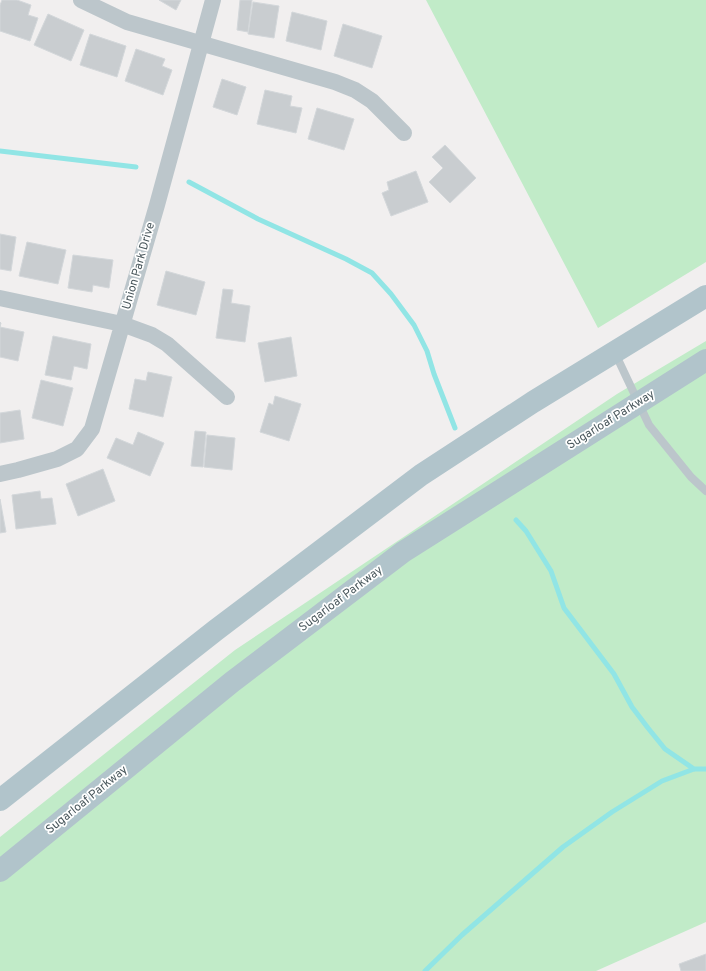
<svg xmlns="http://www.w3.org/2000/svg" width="706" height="971" viewBox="0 0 706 971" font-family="Overpass,sans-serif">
	<rect width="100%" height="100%" fill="#f1efef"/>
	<path fill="#c1ebc8" d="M426,0H706V262L598,328Z
		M706,341V922L596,971H0V837L235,650L617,394Z"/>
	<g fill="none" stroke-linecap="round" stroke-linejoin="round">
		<path stroke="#91e5e5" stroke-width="5" d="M0,151L136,167
			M189,182L258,219L346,259L372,273L391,294L414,325L427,351L434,374L455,428
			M516,520L526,531L551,571L564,608L614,674L632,707L648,728L665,749L694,769
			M425,971L462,935L563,847L612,812L662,781L694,769H706"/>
	</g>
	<path fill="#c9cdd0" stroke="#d3d7da" d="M2,0H17L31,5L28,15L38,18L30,41L0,31V5Z
		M159,0H181L176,10Z
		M240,0H252L248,32L237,30Z
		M253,2L279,6L274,38L248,34Z
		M292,12L327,21L321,50L286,41Z
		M48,14L84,30L71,61L34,45Z
		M343,24L382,36L372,68L334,56Z
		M90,34L126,46L117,77L80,65Z
		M136,49L165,59L162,66L172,70L163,95L125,81Z
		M222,79L246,87L237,115L213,107Z
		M265,90L292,96L290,106L302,108L296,133L257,124Z
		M317,108L354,119L344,150L308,139Z
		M445,145L476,178L450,203L429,182L443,168L432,157Z
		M416,171L428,202L391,216L382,193L389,190L387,182Z
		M0,234L16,237L11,271L0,269Z
		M27,242L66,250L58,284L19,276Z
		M73,255L113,260L109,288L93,285L92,292L68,288Z
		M166,271L205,282L196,315L157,305Z
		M223,289L233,290L231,303L250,306L245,342L216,338Z
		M0,322L1,323L0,327L24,332L18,361L0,357Z
		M53,336L91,344L87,369L74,366L71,380L45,375Z
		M291,337L297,376L265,382L258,343Z
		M148,372L172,377L163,417L129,409L135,379L146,381Z
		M41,380L73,388L63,426L32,418Z
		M275,396L301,404L289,441L260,432L269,403L273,405Z
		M20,410L24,439L0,443V413Z
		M195,431L206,432L203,467L191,466Z
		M138,432L164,443L150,476L107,458L116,438L133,445Z
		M207,435L235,438L232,470L204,467Z
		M103,469L115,501L78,516L66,484Z
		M40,491L41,499L52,498L56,524L16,529L12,495Z
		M0,499L6,532L0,533Z
		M706,954V971H681L679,964Z"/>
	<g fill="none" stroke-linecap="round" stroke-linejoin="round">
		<path stroke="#bcc6cb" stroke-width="8" d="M615,353L649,425L691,477L706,491"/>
		<path stroke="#bcc6cb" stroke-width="16" d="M81,0L127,22L335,82L355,90L372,101L404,133
			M0,298L122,324L152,335L167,344L227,397
			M0,474L18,470L57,459L77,449L92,429L157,205L213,0"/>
		<path stroke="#b1c4cb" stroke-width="22" d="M0,800L216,630L421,475L533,402L706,296
			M0,871L232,682L403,552L706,360"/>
	</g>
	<g text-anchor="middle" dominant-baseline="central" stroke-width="3.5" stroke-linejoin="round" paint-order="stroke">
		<g font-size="12" fill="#48565b" stroke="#fff">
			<text transform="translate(139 266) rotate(-74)">Union Park Drive</text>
			<text transform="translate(611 420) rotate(-32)">Sugarloaf Parkway</text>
			<text transform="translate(341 599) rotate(-37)">Sugarloaf Parkway</text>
			<text transform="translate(87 800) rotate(-39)">Sugarloaf Parkway</text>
		</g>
	</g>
</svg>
